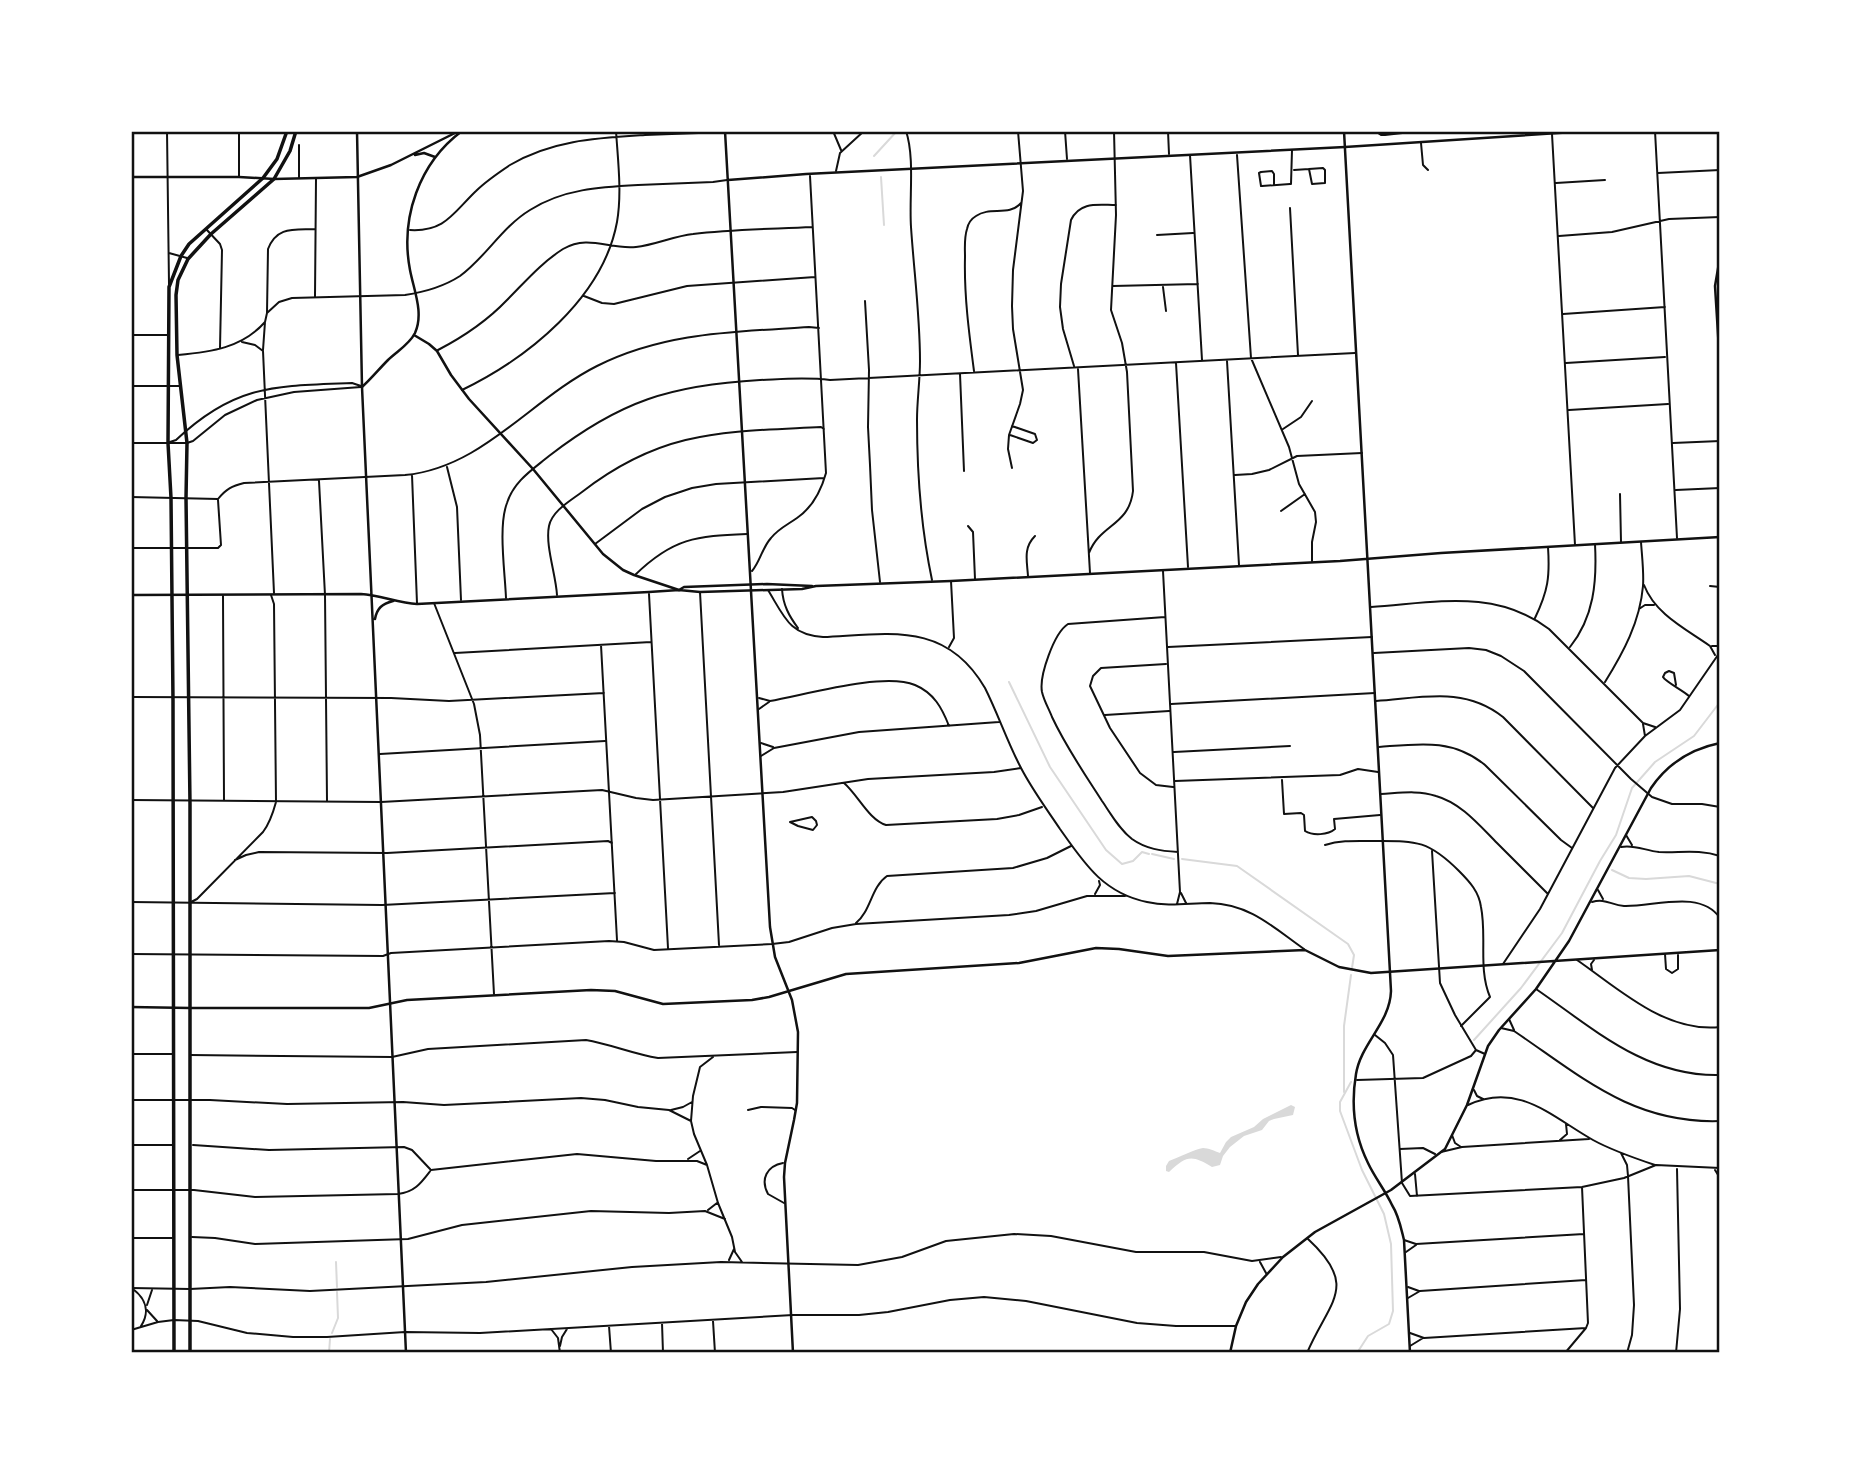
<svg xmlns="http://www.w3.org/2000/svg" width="1851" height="1484" viewBox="0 0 1851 1484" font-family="'Exo 2',sans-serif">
	<rect width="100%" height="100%" fill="#fff"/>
	<path fill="#d9d9d9" d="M1291,1105L1295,1107L1293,1115L1274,1119L1269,1121L1262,1130L1244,1136L1230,1147L1223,1156L1220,1165L1212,1167C1192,1155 1187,1155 1169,1172L1166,1171V1166L1169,1161C1178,1158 1195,1149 1203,1148C1208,1148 1215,1151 1220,1153L1226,1142L1231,1137L1254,1127L1263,1119Z"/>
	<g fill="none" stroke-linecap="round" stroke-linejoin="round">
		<path stroke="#d9d9d9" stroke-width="2" d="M874,156L897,131
			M881,177L884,225
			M1009,682L1050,767L1106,850L1122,864L1133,861L1142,852L1149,854
			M1152,854L1174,859
			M1182,859L1237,866L1348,944L1354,955L1352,968
			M1612,870L1629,878L1646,879L1689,876L1720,884
			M1474,1040L1521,988L1562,933L1600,861L1616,835L1632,788L1655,762L1694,736L1720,702
			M1351,1082L1340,1102V1111L1362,1170L1384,1214L1391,1244L1393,1311L1389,1324L1368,1336L1357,1353
			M1344,1092V1026L1351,975
			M336,1262L337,1287
			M332,1333L338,1318L337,1292
			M329,1353L330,1339"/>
		<path stroke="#111" stroke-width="2" d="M167,131L169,284
			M239,131V176
			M833,131L841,150
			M906,131C915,158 909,198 911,227C914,272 920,316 920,361C920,381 917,400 917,420C917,473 921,528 932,580
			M1065,131L1067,159
			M1168,131L1169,154
			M1375,131L1381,135H1385L1420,131
			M1655,131L1677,538
			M1552,134L1575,545
			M1421,143L1423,165L1428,170
			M299,145V178
			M1190,155L1202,360
			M1237,155L1251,358L1289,447L1299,484L1315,512L1316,522L1312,542V561
			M1323,168L1325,170V183L1312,184L1309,169Z
			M1294,170L1309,169
			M836,171L840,153L864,131
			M1658,173L1720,170
			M1556,183L1605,180
			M1274,185V174L1272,171L1261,172L1259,173L1261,186H1262L1290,184H1291L1292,150
			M1290,208L1298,355
			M206,229L220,244L222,250L220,348
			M410,230C445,232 453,213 476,191C486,181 498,173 510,165C552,140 597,138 645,135C672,134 698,133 725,132
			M1157,235L1193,233
			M1559,236L1612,232L1669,219L1720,217
			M169,253L187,258
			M1113,286L1198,284
			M1163,287L1166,311
			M315,296L316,179
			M584,296L602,303L614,304L687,286L815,277
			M865,301L869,370L868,427L870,465L872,510L880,582
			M267,313L279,302L292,298L405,295C425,292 443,287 460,276C486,257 502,227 530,210C563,189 600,187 638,185C663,184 688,183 713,182L727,180
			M1563,314L1665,307
			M131,335H168
			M242,342L255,345L263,351L274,593
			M263,350L265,322L267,313L268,249C277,226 294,230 315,229
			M438,350C463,337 487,321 507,300C525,282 541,263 563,249C589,234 609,250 636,247C655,245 674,236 693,234C732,229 772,229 812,227
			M178,355C211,352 242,348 265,322
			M1227,361L1239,565
			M1176,363L1188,567
			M1566,363L1665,357
			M1074,366L1063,329L1060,307L1061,284L1071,220C1080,201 1098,205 1116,205
			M1078,369L1090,573
			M974,371C969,333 964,295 965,257C965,248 964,238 967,229C968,224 971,219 976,216C990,206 1009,217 1021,203
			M960,374L964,471
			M131,386H179
			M462,390C528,358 603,298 617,222C622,193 618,161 616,131
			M1569,410L1668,404
			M1283,429L1301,417L1312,401
			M1010,435L1033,443L1037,440L1035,434L1012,426
			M170,442L176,440C235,384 275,386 352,383L361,386
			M131,443H187L193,441L225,415L257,400L294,392L361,387
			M1673,443L1720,441
			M447,467L457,507L461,600
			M1012,468L1008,449L1009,435L1020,404L1023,390L1013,329L1012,306L1013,270L1023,191L1018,131
			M412,475L417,603
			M1235,475L1252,474L1269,470L1297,456L1362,453
			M319,481L325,595L327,800
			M1676,490L1720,488
			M1620,494L1621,542
			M131,497L218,499C226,489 232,486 244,483L405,475C482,468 531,399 597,366C665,332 734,332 809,327L819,328
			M1281,511L1305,494
			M968,526L973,532L975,579
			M595,544L642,509L665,497L692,488L716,484L824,478
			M131,548H218L221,545L218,500
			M1089,553C1100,524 1129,526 1133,491L1127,372L1122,343L1111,310L1116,215L1114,131
			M752,571C760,562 762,548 771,538C778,529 787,525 797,518C813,507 821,491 826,473L810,176
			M1163,571L1180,892L1177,904
			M635,575C673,538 696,536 747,534
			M1028,576C1027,561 1023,548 1035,536
			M1644,585C1655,614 1686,629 1710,646L1715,655
			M1710,586L1720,587
			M782,589C783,605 789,616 798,628
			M768,590C784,616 789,635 823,637C890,634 946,621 985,688C998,714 1007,741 1020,766C1031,788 1046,808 1060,829C1084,863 1103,893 1147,902C1168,907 1189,903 1210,903C1250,904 1274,928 1304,949
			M700,592L719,945
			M649,594L668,948
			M557,595C556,575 545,545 549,526C552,511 570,501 582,492C663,429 724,432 821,427L824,429
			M223,596L224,800
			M506,598C505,572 498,526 507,503C514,481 532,470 549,456C620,401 671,385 760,380C784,379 806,377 830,380L1355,353
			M434,603L474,704L480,735L494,994
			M1371,607C1435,603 1494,588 1549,629L1643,723L1655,727
			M1639,609L1645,605H1654
			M1165,617L1068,624C1054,633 1039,676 1042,692C1044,701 1049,709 1052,717C1066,747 1084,773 1102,801C1111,814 1119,829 1132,839C1146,849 1161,851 1178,852
			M1535,618C1548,591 1550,577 1548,547
			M601,645L617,940
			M1712,646H1720
			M949,647L954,638L951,581
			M1168,647L1372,637
			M1570,647C1594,617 1597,582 1595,544
			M455,653L651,642
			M1374,653L1469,648L1486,650L1501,656L1524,671L1631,779L1652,797L1672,804H1702L1720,807
			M1166,664L1101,668L1093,676L1090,686L1110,728L1140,773L1156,785L1173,787
			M1605,682C1623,653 1640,622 1643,586C1644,572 1642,557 1641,542
			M1676,685L1674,673L1669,671L1665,673L1663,677C1666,682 1682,690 1689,696
			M131,697L391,698L449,701L604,693
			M759,698L770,701C805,695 883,672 915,685C934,693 942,708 949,726
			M1376,701C1422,698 1464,686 1503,717L1593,808
			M1171,704L1375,693
			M759,709L769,702
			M1105,715L1169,711
			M1643,724L1645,736
			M761,743L773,747
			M1379,747C1418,744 1452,738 1485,765L1561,840L1572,848
			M1174,752L1290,746
			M380,754L605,741
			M761,756L774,748L859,732L999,722
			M1282,780L1284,814L1301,813L1304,815L1305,831C1313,836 1328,835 1335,829L1334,819L1380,815
			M1175,781L1340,775L1358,769L1378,772
			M844,783C858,795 869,820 886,825L997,819L1019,815L1042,807
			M1381,794C1400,793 1418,790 1436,796C1461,803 1479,825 1497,843C1513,859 1530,876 1547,893
			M131,800L381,802L602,790L636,798L653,800L783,792L868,779L994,772L1021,768
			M812,817L816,821L817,825L813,830L798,826L790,822Z
			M1626,835L1632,845
			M1325,845C1341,840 1356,841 1372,841C1415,841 1427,839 1459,871C1470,882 1479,892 1481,907C1487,936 1478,969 1490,997L1461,1026
			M1621,847C1634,844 1646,851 1659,852C1680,853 1699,849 1720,856
			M1432,851L1440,983L1455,1015L1476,1050
			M235,860L246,855L259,852L387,853L608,841L612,843
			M1598,890L1603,899
			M1181,893L1186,903
			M1095,894L1100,885L1099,881
			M131,902L382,905L615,893
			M191,902L197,899L263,832C270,823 273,813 276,802L274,604L271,595
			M1592,902C1605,898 1611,905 1624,906C1654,907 1700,889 1720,918
			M856,923C871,911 871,887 887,876L1013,868L1047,858L1071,846
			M131,954L383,956L391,953L609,941L624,942L654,950L772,944L789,942L832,928L856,924L1009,915L1036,911L1087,896H1125
			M1665,954L1666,969L1672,973L1678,969V955
			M1577,960C1619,989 1665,1033 1720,1027
			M1503,964L1540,909L1615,768L1645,736L1680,710L1720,652
			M1592,970L1591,964L1594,960
			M1536,989C1594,1029 1646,1077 1720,1075
			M1509,1019L1514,1030
			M1719,1026L1720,1012
			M1501,1028L1514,1031C1582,1077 1633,1124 1720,1121
			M1375,1035L1385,1043L1393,1055L1402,1183L1410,1196L1582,1187L1624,1178L1656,1165L1720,1168
			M131,1054H172
			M190,1055L392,1057L428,1049L586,1040C610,1044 633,1054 658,1058L797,1052
			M713,1057L700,1067L693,1096L691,1121L694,1134L707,1165L718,1203L732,1237L735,1252L742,1262
			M1357,1080L1423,1078L1471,1056L1476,1050L1485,1054
			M1474,1090L1477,1096L1483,1099
			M131,1100H210L287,1104L403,1102L444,1105L581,1098L605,1100L638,1107L669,1110L691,1121
			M1468,1105C1518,1081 1552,1117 1593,1140C1613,1151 1634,1158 1655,1165
			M671,1110L683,1107L692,1102
			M748,1110L761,1107L792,1108L795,1110
			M1452,1135L1455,1143L1461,1147
			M1560,1140L1567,1134L1566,1124
			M131,1145H172
			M193,1145L269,1150L404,1147L412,1150L430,1169
			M1400,1149L1423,1148L1435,1154
			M1441,1152L1462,1147L1589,1139
			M1621,1153L1627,1165L1628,1176L1634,1305L1632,1335L1627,1353
			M688,1159L700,1151
			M783,1163C767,1166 760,1179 768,1194L784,1203
			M1715,1170L1720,1178
			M1415,1174L1417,1196
			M131,1190H194L255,1197L398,1194C415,1192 421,1183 431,1170L577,1154L656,1161H697L707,1165
			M708,1210L717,1203
			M192,1237L215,1238L255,1244L408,1239L462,1225L591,1211L669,1213L705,1211L725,1219
			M131,1238H172
			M1404,1240L1416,1244L1584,1234
			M1406,1252L1416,1245
			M729,1260L734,1249
			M1260,1262L1266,1273
			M1408,1287L1419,1291
			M131,1288L190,1289L230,1287L310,1291L486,1282L632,1267L721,1262L858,1265L902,1257L946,1241L1014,1234L1051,1236L1136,1252H1204L1252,1261L1281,1257
			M133,1289C146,1299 150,1312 141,1326
			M1408,1298L1420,1291L1586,1280
			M147,1305L152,1290
			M147,1310L157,1321
			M713,1321L715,1353
			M662,1323L663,1353
			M609,1326L611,1353
			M551,1329L558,1338L560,1353
			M131,1330L158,1322L174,1320L198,1321L247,1333L293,1337H327L405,1332L480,1333L793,1315H859L888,1312L950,1300L984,1297L1026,1301L1137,1323L1176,1326H1235
			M1410,1333L1424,1338L1586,1328
			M560,1346L562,1337L567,1329
			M1410,1346L1423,1338
			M1307,1353C1329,1301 1360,1287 1308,1239
			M1565,1353L1586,1328L1588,1323L1582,1187
			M1676,1353L1680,1309L1677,1169"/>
		<path stroke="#111" stroke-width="2.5" d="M725,131L770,927L775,957L792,1000L798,1032L797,1103L794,1120L785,1163L784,1177L793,1353
			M415,155L424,153L435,157
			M131,177H239L274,179L357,177L391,165L459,131
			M728,180L806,174L1345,147L1589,131
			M414,335L429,344L437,351L451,375L469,399L533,469L603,554L623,570L634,575L679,590
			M362,387C371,379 379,369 388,360C397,351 409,345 415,333C424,313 414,291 410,270C400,218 419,163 462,131
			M190,1008H369L407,1000L591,990L615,991L663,1004L752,1000L769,997L846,974L1019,963L1096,948L1119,949L1168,956L1305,950L1339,967L1371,973L1720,950
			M1230,1353L1236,1326L1246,1302L1258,1284L1283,1257L1315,1232L1391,1190L1445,1149L1467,1105L1488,1046L1499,1030L1536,989L1569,941L1651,788C1668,763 1690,749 1720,743"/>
		<path stroke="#111" stroke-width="2.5" d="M357,131L362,387L406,1353
			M1344,131L1391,991C1390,1023 1361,1043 1356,1074C1351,1104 1354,1135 1368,1163C1375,1178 1385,1190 1392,1205C1399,1216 1401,1228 1404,1240L1410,1353
			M1720,257L1715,286L1720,366
			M679,590L700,592L802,589L816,586L951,581L1340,561L1441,553L1720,537
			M131,595L361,594C380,595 398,603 417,604L649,592L679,590L684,587L767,584L812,586
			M375,619C377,608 382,604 393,601
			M131,1007L190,1008"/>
		<path stroke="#111" stroke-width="3.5" d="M174,1353L173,700L171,498L168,443L169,287L181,256L189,244L263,178L277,159L287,131
			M190,1353V804L186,498L187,443L177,355L176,295L178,280L188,259L211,234L274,179L290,151L296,131"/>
	</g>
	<rect width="1851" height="1484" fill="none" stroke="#ffffff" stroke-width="266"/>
	<rect x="133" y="133" width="1585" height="1218" fill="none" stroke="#111" stroke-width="2.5"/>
</svg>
